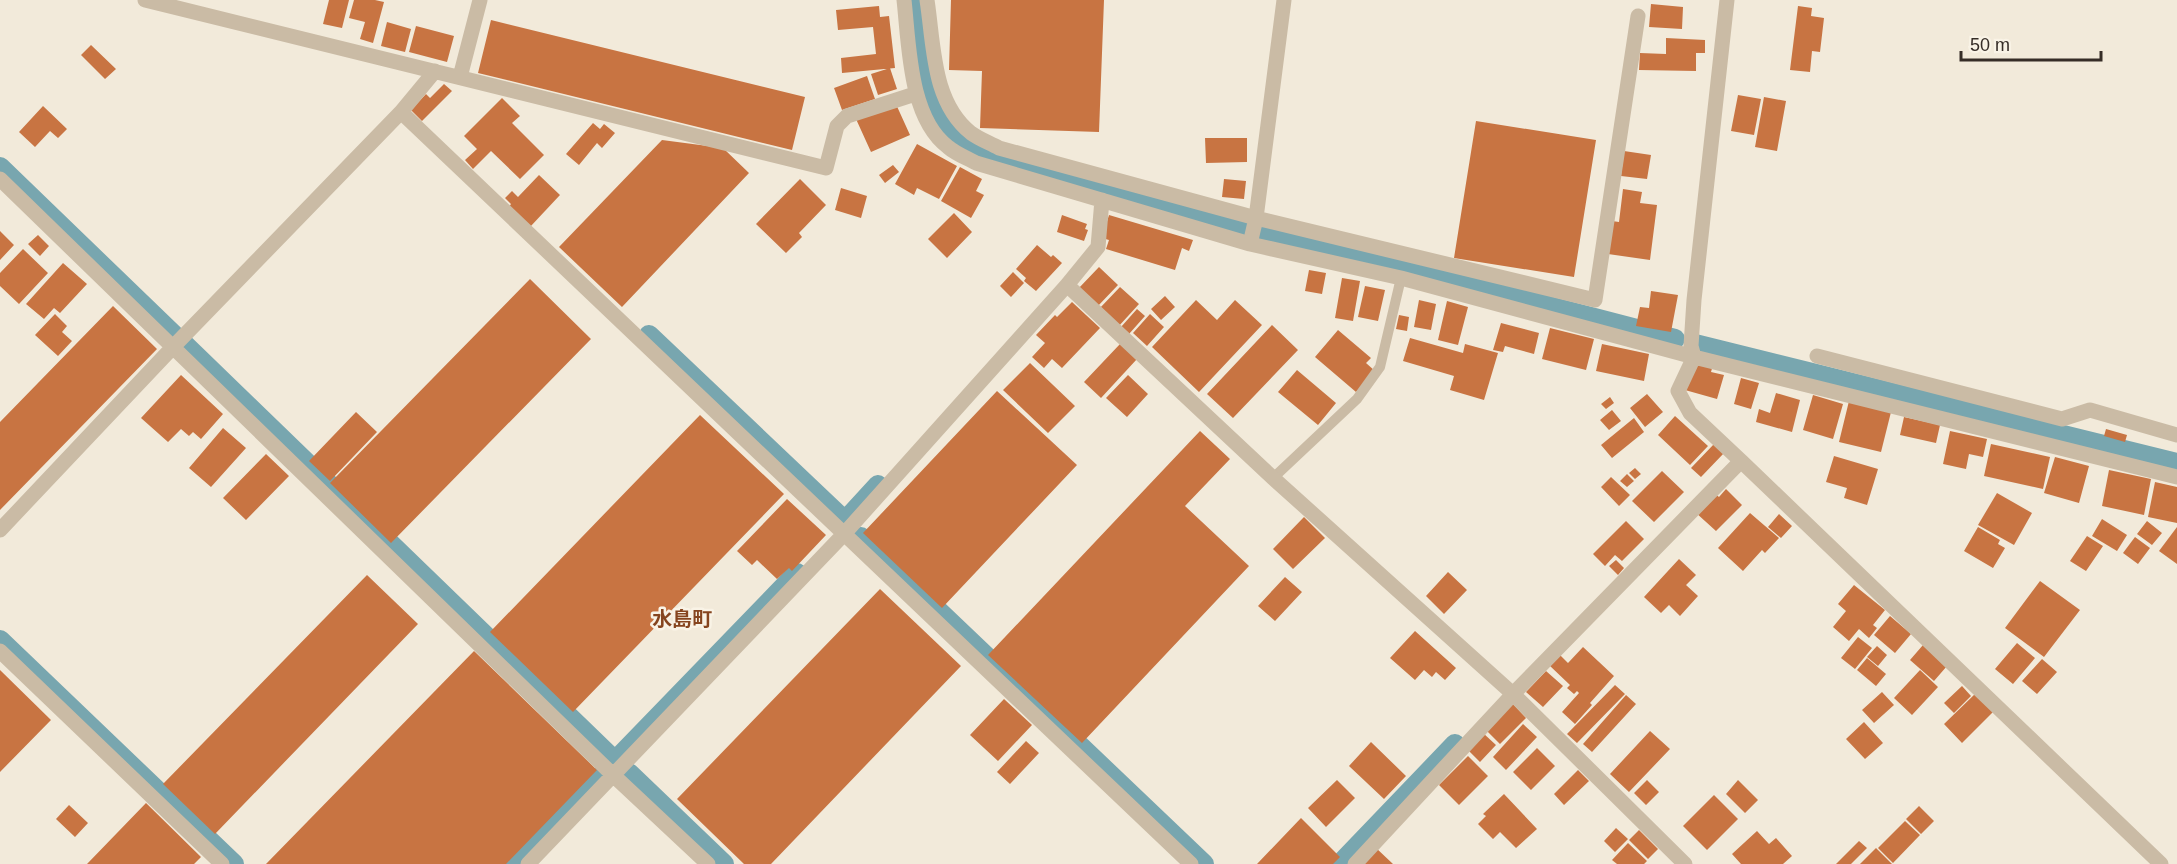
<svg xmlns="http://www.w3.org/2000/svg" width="2177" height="864" viewBox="0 0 2177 864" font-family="Arial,'Noto Sans JP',sans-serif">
	<rect width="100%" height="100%" fill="#f2eada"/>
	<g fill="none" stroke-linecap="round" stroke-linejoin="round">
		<path stroke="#78a6af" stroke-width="20" d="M913,0L928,96L937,115L968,148L994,161L1675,339
			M0,167L174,335
			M649,335L845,521L878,485
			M183,343L615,761
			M1695,344L2177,463
			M861,537L1204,864
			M0,640L234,864
			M617,759L797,573
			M629,773L724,864
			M514,864L599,777
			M1340,864L1455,744"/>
	</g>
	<path fill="#c87442" d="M329,0H349L342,28L323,24Z
		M354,0H375L384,2L373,43L360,39L365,22L349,18Z
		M951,0H1104L1099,132L980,128L982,71L949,70Z
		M1651,4L1683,7L1682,29L1649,27Z
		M879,6L880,17L889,16L895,68L842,73L841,58L876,54L873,27L838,30L836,10Z
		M1798,6L1812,8L1811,16L1824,18L1820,52L1812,51L1810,72L1790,70Z
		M491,20L805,97L792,150L478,73Z
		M387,22L411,29L405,52L381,46Z
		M416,26L454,36L447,62L409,52Z
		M1666,38L1705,40V53H1696V71L1639,70L1640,53L1666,54Z
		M91,45L116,69L105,79L81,55Z
		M890,68L897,89L878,95L871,74Z
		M867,76L875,99L842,110L834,88Z
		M444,84L452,91L422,121L411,110L426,94L430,98Z
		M1738,95L1761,99L1754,135L1731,131Z
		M1764,97L1786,101L1777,151L1755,147Z
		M502,98L520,116L512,123L544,155L520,179L491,151L473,169L465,160L477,149L464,136Z
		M895,102L910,135L871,152L856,119Z
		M43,106L67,129L58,138L50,131L35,147L19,132Z
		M1476,121L1596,140L1574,277L1454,258Z
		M593,123L600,129L604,124L615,133L602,148L597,143L579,165L566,154Z
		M1205,138H1247V162L1206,163Z
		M662,140L723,148L749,173L622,307L559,247Z
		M917,144L957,166L939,199L917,188L914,195L895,184Z
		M1624,151L1651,155L1647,179L1621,176Z
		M893,165L899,172L885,183L879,175Z
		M960,167L982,179L976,191L984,195L971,218L941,201Z
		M539,175L560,195L530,227L509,207L511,204L505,198L512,191L518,197Z
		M800,179L826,205L799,233L802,237L786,253L756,224Z
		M1224,179L1246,181L1244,199L1222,197Z
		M841,188L867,196L861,218L835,210Z
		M1623,189L1642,192L1640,203L1657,205L1650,260L1608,254L1612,221L1619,222Z
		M954,213L972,232L947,258L928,239Z
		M1062,215L1087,224L1085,229L1088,230L1084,241L1057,232Z
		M1109,215L1193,240L1189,251L1182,248L1175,270L1106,249L1109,240L1102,238Z
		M0,231L14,245L0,260Z
		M38,235L49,246L40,256L28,244Z
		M1037,245L1051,257L1053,255L1062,263L1036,291L1024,281L1026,278L1016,269Z
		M23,249L48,273L19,304L0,286V273Z
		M63,263L87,284L60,313L54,308L44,319L26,304Z
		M1099,267L1118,285L1097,307L1078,289Z
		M1309,270L1326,273L1322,294L1305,291Z
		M1013,272L1024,283L1011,297L1000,286Z
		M1342,278L1360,281L1353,321L1335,318Z
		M530,279L591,339L391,543L330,483Z
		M1365,286L1385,290L1378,321L1358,317Z
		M1120,287L1139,304L1118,327L1099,309Z
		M1651,291L1678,295L1671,332L1636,326L1640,307L1649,308Z
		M1165,296L1175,307L1161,320L1151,309Z
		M1196,300L1217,320L1235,300L1262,325L1199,392L1152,347Z
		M1419,300L1436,304L1431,330L1414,327Z
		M1447,301L1468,307L1458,345L1438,340Z
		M1072,302L1100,328L1062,368L1052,359L1044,368L1032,357L1045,343L1036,335L1055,315L1057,317Z
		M113,306L157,349L0,510V422Z
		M1137,309L1145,316L1129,334L1121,327Z
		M55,314L67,326L62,332L72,341L58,356L35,335Z
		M1150,314L1164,327L1147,346L1133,333Z
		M1399,315L1409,317L1407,331L1396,329Z
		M1501,323L1539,333L1534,354L1505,346L1503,352L1493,350Z
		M1272,325L1298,350L1233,418L1207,394Z
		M1550,328L1594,339L1586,370L1542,359Z
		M1338,330L1371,358L1366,363L1375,371L1356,392L1315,357Z
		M1410,338L1463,353L1465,344L1498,353L1484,400L1450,390L1454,376L1403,361Z
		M1120,344L1137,359L1101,398L1084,382Z
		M1602,344L1649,354L1644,381L1596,371Z
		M1699,361L1713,365L1711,372L1724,375L1717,399L1685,390Z
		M1030,363L1075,406L1048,433L1003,390Z
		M1297,370L1336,403L1318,425L1278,392Z
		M181,375L223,414L201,439L193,432L189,436L181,429L168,442L141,418Z
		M1128,375L1148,394L1127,417L1106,398Z
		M1741,378L1759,383L1751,409L1734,404Z
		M997,391L1077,465L942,608L863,533Z
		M1776,393L1800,400L1792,432L1756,422L1759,409L1770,413Z
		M1647,394L1663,412L1645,427L1630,408Z
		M1813,395L1843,404L1833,439L1803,430Z
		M1610,397L1614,403L1606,409L1601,404Z
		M1849,401L1891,412L1881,452L1839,442Z
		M1612,410L1621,421L1609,430L1600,420Z
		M356,412L377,432L330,481L309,461Z
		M700,415L784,494L573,712L490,632Z
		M1675,416L1708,446L1690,465L1658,435Z
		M1904,417L1940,425L1936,443L1900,435Z
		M1634,418L1644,432L1612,458L1601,445Z
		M223,428L246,448L211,487L189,468Z
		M2106,429L2127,435L2125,442L2104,436Z
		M1200,431L1230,459L1185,506L1249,566L1082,743L988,655Z
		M1950,431L1987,439L1983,457L1969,454L1966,469L1943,464Z
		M1714,444L1724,453L1701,477L1691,468Z
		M1991,444L2050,457L2043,489L1984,476Z
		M266,454L289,476L246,520L223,498Z
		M1834,456L1878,469L1867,505L1844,498L1847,488L1826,482Z
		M2055,457L2089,466L2079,503L2044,493Z
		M1635,468L1641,474L1635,479L1629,473Z
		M2109,470L2151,479L2144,515L2102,506Z
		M1662,471L1684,492L1654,522L1632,501Z
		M1627,474L1634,481L1627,487L1620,481Z
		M1611,477L1630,495L1619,506L1601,487Z
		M2155,482L2177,487V523L2148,517Z
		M1726,489L1742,505L1716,531L1695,512L1714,493L1719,497Z
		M1997,493L2032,513L2014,545L1978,525Z
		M787,499L826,535L792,571L789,568L777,579L757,560L752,565L737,551Z
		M1750,513L1779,538L1765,553L1762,550L1743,571L1718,548Z
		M1779,514L1792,526L1781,538L1768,527Z
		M1304,517L1325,538L1293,569L1273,549Z
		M2102,519L2127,535L2117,551L2092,536Z
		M1626,521L1644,539L1622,561L1615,555L1605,566L1593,554Z
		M2147,521L2162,533L2152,545L2137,534Z
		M1978,527L2000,540L1998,544L2005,548L1993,568L1964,551Z
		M2177,527V564L2159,551Z
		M2087,536L2103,546L2086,571L2070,561Z
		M2135,537L2150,548L2138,564L2123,553Z
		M1679,559L1696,575L1686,585L1698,596L1680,616L1669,605L1661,613L1644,597Z
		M1616,560L1624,568L1618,575L1609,566Z
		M1448,572L1467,590L1444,614L1426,596Z
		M367,575L418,624L215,834L163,784Z
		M1285,577L1302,592L1275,621L1258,606Z
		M2040,581L2080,610L2044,657L2005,628Z
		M1854,585L1885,610L1873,625L1877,628L1869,638L1859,629L1849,641L1833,627L1846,611L1838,604Z
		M880,589L961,666L771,864H744L677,799Z
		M1890,616L1911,634L1895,653L1874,635Z
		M1415,631L1456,668L1445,680L1436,672L1432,677L1424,670L1415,680L1390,658Z
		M1858,637L1872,648L1855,669L1841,658Z
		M2017,643L2035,658L2013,684L1995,669Z
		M1923,645L1947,666L1934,681L1910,660Z
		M1877,646L1887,655L1878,666L1867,657Z
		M1583,647L1614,676L1590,703L1592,705L1575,724L1562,712L1579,693L1577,691L1574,694L1567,688L1570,685L1549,665L1559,654L1568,663Z
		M474,651L597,770L506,864H266Z
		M1867,658L1886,674L1876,686L1857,670Z
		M2042,659L2057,672L2037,694L2022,681Z
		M0,670L51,720L0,772Z
		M1920,670L1938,687L1912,715L1894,698Z
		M1546,671L1563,686L1543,707L1526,692Z
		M1615,685L1625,694L1577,743L1567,734Z
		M1962,686L1971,696L1954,713L1944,703Z
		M1882,692L1894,705L1874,723L1862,710Z
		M1975,694L1993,712L1962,743L1944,724Z
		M1626,695L1636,704L1592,752L1583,744Z
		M1004,699L1032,725L998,761L970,735Z
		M1512,703L1526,718L1500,744L1485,729Z
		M1864,722L1883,743L1865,759L1846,739Z
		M1523,724L1537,737L1506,770L1493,757Z
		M1650,731L1670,749L1629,792L1610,774Z
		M1483,733L1496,745L1480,762L1467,749Z
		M1026,741L1039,753L1010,784L997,772Z
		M1371,742L1406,776L1384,799L1349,766Z
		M1537,748L1555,766L1531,790L1513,772Z
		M1468,756L1488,776L1459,805L1439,785Z
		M1578,770L1589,781L1564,805L1554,794Z
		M1337,780L1355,798L1326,827L1308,808Z
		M1647,780L1659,792L1646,805L1634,793Z
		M1738,780L1758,800L1745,813L1726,794Z
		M1504,794L1537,829L1516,848L1500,832L1493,839L1478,824L1486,816L1483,814Z
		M1714,795L1738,819L1707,850L1683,826Z
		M146,803L201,857L194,864H87Z
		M69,805L88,823L75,837L56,819Z
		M1919,806L1934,821L1921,834L1906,819Z
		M1301,818L1340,857L1333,864H1257Z
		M1905,821L1920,835L1893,863L1878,848Z
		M1616,828L1628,839L1615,852L1604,841Z
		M1639,830L1658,849L1648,859L1629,840Z
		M1757,831L1769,844L1776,838L1792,856L1783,864H1741L1732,854Z
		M1859,841L1867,848L1851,864H1836Z
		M1628,843L1647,861L1644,864H1617L1612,860Z
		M1375,847L1393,864H1359Z
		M1876,848L1892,864H1860Z"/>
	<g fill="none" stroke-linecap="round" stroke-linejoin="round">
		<path stroke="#cabba5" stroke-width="10" d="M1273,478L1357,399L1380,367L1401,278"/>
		<path stroke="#cabba5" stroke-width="15" d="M145,0L826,168L837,126L847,116L915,94
			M904,0C909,44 909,118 948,147C956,154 967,158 976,163L1250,244L1401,278L1694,357L2177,477
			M927,0C934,45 932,102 971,133C979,139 990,143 999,148L1256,218L1595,300L1638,16
			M460,77L480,0
			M401,112L1191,864
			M0,179L613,775L708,864
			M1250,244L1256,218L1284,0
			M1067,285L1273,478L1513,694L1685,864
			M1817,356L2062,419L2090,410L2177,435
			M1741,461L2161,864
			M0,530L173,347L401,112L435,71
			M0,651L222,864
			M528,864L844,534L1067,285L1098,247L1102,200
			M1355,864L1513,694L1741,461L1690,413L1678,391L1694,357L1691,346L1694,300L1727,0"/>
	</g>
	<g text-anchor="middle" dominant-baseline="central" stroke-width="5" stroke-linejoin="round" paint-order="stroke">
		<g font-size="20" font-weight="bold" fill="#86451f" stroke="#f9f3e6">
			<text x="682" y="619">水島町</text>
		</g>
	</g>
	<path d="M1961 51v9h140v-9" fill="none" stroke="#362d27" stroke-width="3"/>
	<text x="1970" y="51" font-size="18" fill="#362d27" stroke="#f9f3e6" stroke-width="4.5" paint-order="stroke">50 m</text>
</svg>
